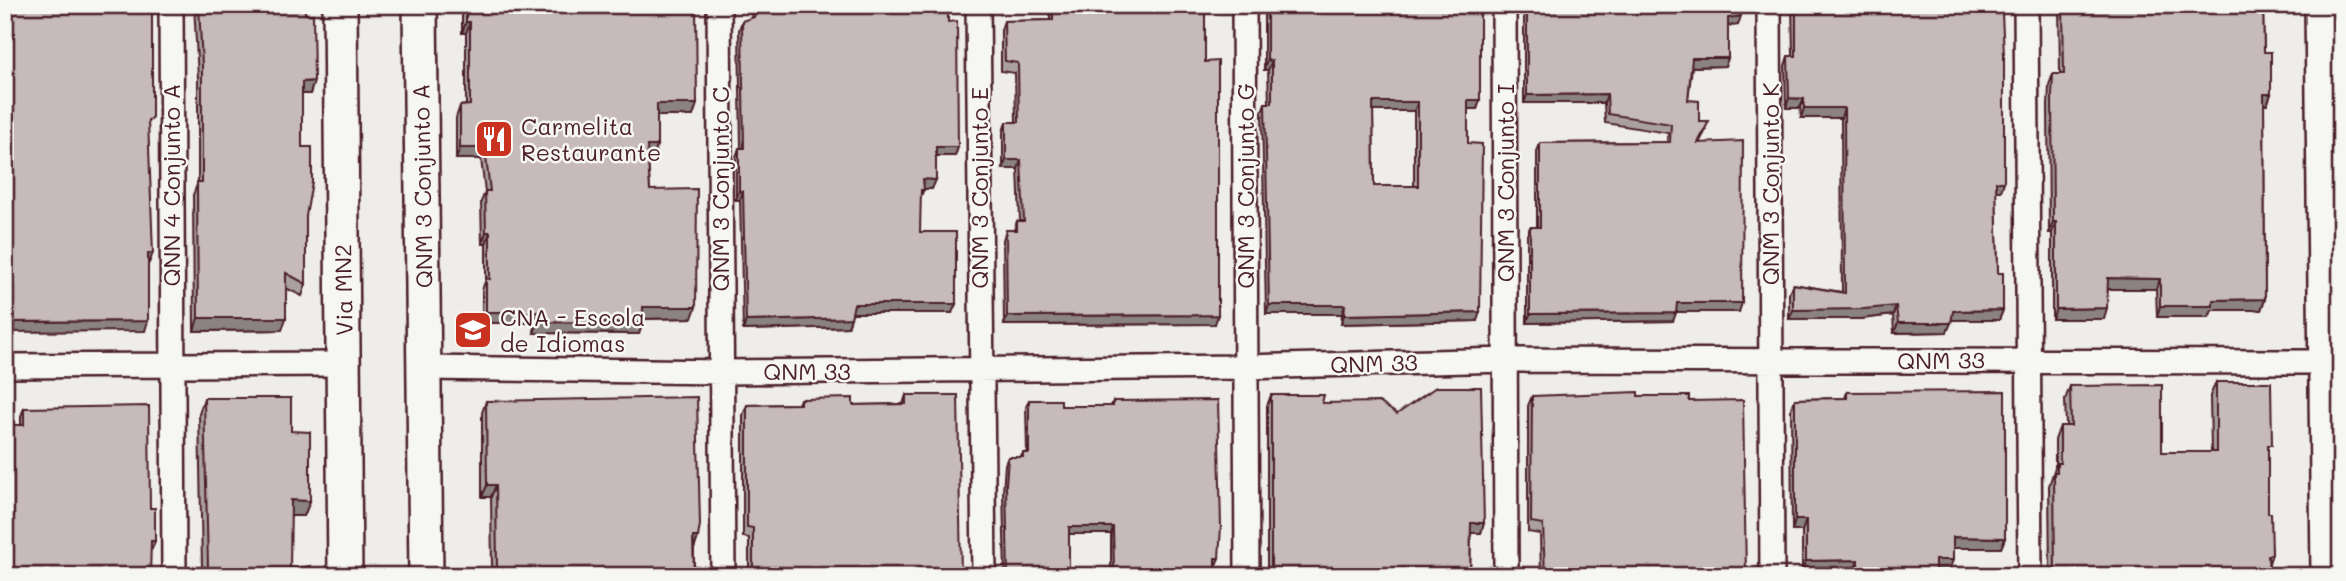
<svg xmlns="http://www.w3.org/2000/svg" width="2346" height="581" viewBox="0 0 2346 581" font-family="Mali,sans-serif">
	<rect width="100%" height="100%" fill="#efedea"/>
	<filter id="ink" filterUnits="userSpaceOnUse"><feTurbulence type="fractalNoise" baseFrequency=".0143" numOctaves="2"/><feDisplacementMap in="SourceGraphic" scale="14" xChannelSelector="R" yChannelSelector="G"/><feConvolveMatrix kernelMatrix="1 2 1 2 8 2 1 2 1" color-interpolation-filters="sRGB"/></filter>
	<g filter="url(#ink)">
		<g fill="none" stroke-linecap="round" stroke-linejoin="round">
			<defs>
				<path id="street" d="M171,5L174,576
					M719,5L723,576
					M978,5L984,576
					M1244,5L1247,576
					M1504,5L1506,576
					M1769,5L1772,576
					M2026,5L2030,576
					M5,366L344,364
					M424,368L722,372L1246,367L1506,360L2325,362"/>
				<path id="secondary" d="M340,5L345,576
					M420,5L426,576
					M2322,5L2328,576"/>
			</defs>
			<use href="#street" stroke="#4a1f2b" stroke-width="28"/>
			<use href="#secondary" stroke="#4a1f2b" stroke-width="38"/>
			<use href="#street" stroke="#f6f6f2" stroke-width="23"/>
			<use href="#secondary" stroke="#f6f6f2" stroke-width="33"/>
		</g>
		<path fill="#aaa0a1" stroke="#4a1f2b" stroke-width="2" fill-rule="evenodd" d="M194,5H305V14L314,81L310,94H302V147L306,216V284L302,296L286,288L282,330L194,331L193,195L198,182V78Z
			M462,5H696L693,116H657L653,158H648L650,190L692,318L643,319L639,334L534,333L535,323H482V290L486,279V244H482L481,202L485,192L481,159H456V118L460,106L466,105V33H462Z
			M751,5H948V22L958,147L955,156H936L932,189H924L920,198V232L952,313H852L848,327L743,330L740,200H736V157L739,148H741L739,30L742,21L751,19Z
			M1050,5H1205V62L1215,324L1004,325L1003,240L1006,230H1014L1017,221H1020L1018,169H1003V132L1006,122H1016L1015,73L1001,71V30L1004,21L1050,20Z
			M1264,5H1480V100L1477,109H1468V143L1477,321L1341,324L1342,314H1266L1262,112L1265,103H1269L1268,70H1264ZM1373,111H1414V186H1374Z
			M1524,5H1741L1738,25L1728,26V58L1725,66L1692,67L1688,100L1699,121L1706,130L1699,143L1739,312H1676L1673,321L1527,323V235L1530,227H1537V152L1540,143L1667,142L1668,133L1605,123L1604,103H1524Z
			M1792,5H1990L2001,191H1996L1998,273L2003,310L1999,320H1951L1947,332L1894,333L1893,315L1861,319H1789V294L1793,284L1842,292L1841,118H1801L1800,108H1786L1785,66L1788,56H1793Z
			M2059,5H2263L2264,52L2271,94L2267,105H2264L2265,299L2261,310H2212L2209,317H2157L2156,289H2108L2104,319H2052V233H2049L2048,106L2049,85L2053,74H2060Z
			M2216,382L2268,456V513L2272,554L2269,563V576H2050L2049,486L2055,467V440L2060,426H2066L2065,400L2070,386L2162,452H2211L2210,396Z
			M1847,392L2005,538L2001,548H1953L1949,570H1935V576H1854V571H1802V531H1792L1791,409L1795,399L1845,398Z
			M906,395L961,576H749V538L743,537V415L747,405L798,404L800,399L853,405L903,404Z
			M1271,395L1322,403L1484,523L1481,533H1471L1470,576H1267V406Z
			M1532,396H1638L1689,401L1746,576H1541L1540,534L1528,532V406Z
			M204,398L291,431L310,501L304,516H290V569L311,576H194L197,568H202L199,414Z
			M1029,400L1061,406H1111L1113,401L1216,565H1215V576H1005L1003,492L1005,464L1008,457H1021L1023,453H1027L1026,407ZM1069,534H1111V569H1069Z
			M486,401L698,537L694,549V576H482L484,570L492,569L491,497H482V413Z
			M24,408L150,508L155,541L152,549L21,425V416Z"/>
		<path fill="#8b8283" stroke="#4a1f2b" stroke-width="2" d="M1741,16L1738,25L1725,26L1728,18Z
			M466,22H470L466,33H462Z
			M1692,58H1728L1725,66L1689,67Z
			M1267,60L1272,61L1268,70H1264Z
			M314,81L310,94H297L302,82Z
			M1607,94L1604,103H1524L1527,95Z
			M2264,94H2271L2267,105H2260Z
			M1789,98L1804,99L1800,108H1786Z
			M1468,100H1480L1477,109H1464Z
			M1373,102H1418L1414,111H1370Z
			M657,104H697L693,116H653Z
			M1804,108H1844L1841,118H1801Z
			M647,146H657L653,158H642Z
			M936,147H958L955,156H933Z
			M460,148H485L481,159H456Z
			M1006,160H1021L1018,169H1003Z
			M923,179L936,180L932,189H920Z
			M1996,182H2004L2001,191H1992Z
			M739,191H743L740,200H736Z
			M2053,222H2056L2052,233H2049Z
			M486,232H490L486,244H482Z
			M148,253H153L149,263L144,262Z
			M2108,278L2160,279L2156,289H2104Z
			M2265,299L2261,310H2212L2209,317H2157L2160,306L2213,300Z
			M1677,303H1742L1739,312H1674Z
			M854,304H956L952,313H850Z
			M1269,305H1345L1342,314H1266Z
			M1896,306L1893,315L1861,319H1789L1793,310Z
			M643,307H696L692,318L639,319Z
			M2107,308L2104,319H2052L2056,309Z
			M2003,310L1999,320H1950L1953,311Z
			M486,312H539L535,323H482Z
			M1480,312L1477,321L1341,324L1344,315Z
			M1676,313L1673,321L1527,323L1530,314Z
			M1218,315L1215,324L1004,325L1007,316Z
			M198,318H286L282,330L194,331Z
			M851,318L848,327L743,330L746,321Z
			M148,321L145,331L5,332V322Z
			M538,322L643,323L639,334L534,333Z
			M1898,323H1951L1947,332L1894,333Z
			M487,485H496L491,497H482Z
			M291,500L310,501L304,516H285Z
			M1795,520H1806L1802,531H1792Z
			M1471,523H1484L1481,533H1468Z
			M1069,527H1113L1111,534H1066Z
			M693,537H698L694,549Z
			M1953,537L2005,538L2001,548H1949Z
			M1215,558H1219L1216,565H1212Z
			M1858,560L1854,571H1802L1806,561Z
			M1935,560H1953L1949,570H1931Z"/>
		<path fill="#c6babb" stroke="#4a1f2b" stroke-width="2" fill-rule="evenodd" d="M5,5H152V119L148,120L153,253H148V321L5,322Z
			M199,5H305V14H313L314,81L302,82V147H312V182L306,216V284L286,273V318H198L197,182H202V65Z
			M466,5H696L697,104H657V146H647L650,190L697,189L696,307H643V323L538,322L539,312H486V278L490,279V232H486L485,191H490L485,148H460V106L470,105V22H466Z
			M754,5H948V22L957,21L958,147H936V180L923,179L924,190H921L920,232H956V304H854L851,318L746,321L743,191H739V148H744L742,21L754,17Z
			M1053,5H1205V62L1218,61V315L1007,316L1006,230H1017V221H1024L1021,160H1006V122H1019L1018,63L1005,61L1004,21L1053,20Z
			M1267,5H1480V100H1468V143L1482,144L1480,312L1344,315L1345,305H1269L1265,103H1272V61L1267,60ZM1373,102H1418V186H1374Z
			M1527,5H1741V16L1728,18V58H1692L1688,100L1699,101V121H1709L1698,143L1743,141L1742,303H1677L1676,313L1530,314V227H1540V143L1670,142L1671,124L1608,114L1607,94L1527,95Z
			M1796,5H1990V13H2002L2004,55V182H1996L1998,273H2003V310L1953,311L1951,323H1898L1896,306L1864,309L1793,310V284L1845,293L1844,108H1804V99L1789,98L1788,56H1796Z
			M2063,5H2263L2264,52H2271V94H2264L2265,299L2213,300V306H2160V279L2108,278L2107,308L2056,309V222H2053L2052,96L2053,74H2064Z
			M2216,382H2271L2272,445H2268V513H2271L2272,554L2268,555L2269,576H2055L2054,472H2057V463H2060V426H2071L2070,386L2162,385V452H2216Z
			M1436,387H1481L1484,523H1471L1470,576H1271V395H1324L1322,403L1379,402L1397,414Z
			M2005,391V538L1953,537V560H1935V576H1858V560L1806,561V520H1795V399L1847,398V392Z
			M1638,392V396H1689V401L1743,400L1746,576H1545L1543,524L1531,522L1532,396Z
			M906,395H958L961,576H753V528L747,527V405L800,404V399L853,398V405L906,404Z
			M697,397L700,525L698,537H693L694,576H484V570L497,569L496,485H487L486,401Z
			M204,398H291V431L310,432V501L291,500L290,569L311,566V576H197V568L208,567Z
			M1029,400H1061V406H1113V401L1218,400L1221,526L1219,558H1215V576H1008L1006,485L1008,457H1023V453H1029ZM1069,527H1113L1114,569H1069Z
			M149,406L150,508H155V541H151L150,576H5V425H24V408Z"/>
	</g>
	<defs>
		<symbol id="restaurant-square" viewBox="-11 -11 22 22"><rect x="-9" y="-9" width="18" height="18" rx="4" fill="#c8321e" stroke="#f6f6f2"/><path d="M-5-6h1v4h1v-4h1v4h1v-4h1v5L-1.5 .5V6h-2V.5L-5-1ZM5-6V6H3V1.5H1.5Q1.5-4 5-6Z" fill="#fff"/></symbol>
		<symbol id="school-square" viewBox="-11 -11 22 22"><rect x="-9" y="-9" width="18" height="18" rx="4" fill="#c8321e" stroke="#f6f6f2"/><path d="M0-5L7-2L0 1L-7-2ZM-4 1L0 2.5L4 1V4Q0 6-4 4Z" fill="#fff"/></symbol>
	</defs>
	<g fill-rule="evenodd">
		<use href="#restaurant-square" x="472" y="117" width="44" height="44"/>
		<use href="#school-square" x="451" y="308" width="44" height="44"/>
	</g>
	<g text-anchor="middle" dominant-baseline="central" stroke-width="5" stroke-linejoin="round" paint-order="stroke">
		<g font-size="23" fill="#4a1f2b" stroke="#f6f6f2" text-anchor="start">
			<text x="521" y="126">Carmelita<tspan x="521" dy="26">Restaurante</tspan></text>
			<text x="500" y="317">CNA - Escola<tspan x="500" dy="26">de Idiomas</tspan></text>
		</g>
		<g font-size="23" fill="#4a1f2b" stroke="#f6f6f2">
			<text transform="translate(1505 183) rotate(-90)">QNM 3 Conjunto I</text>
			<text transform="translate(1770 184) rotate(-90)">QNM 3 Conjunto K</text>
			<text transform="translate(171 185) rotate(-90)">QNN 4 Conjunto A</text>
			<text transform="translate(422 186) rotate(-91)">QNM 3 Conjunto A</text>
			<text transform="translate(1245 186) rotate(-90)">QNM 3 Conjunto G</text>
			<text transform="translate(979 188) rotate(-90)">QNM 3 Conjunto E</text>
			<text transform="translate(720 189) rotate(-90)">QNM 3 Conjunto C</text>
			<text transform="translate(343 290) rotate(-91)">Via MN2</text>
			<text transform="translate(1941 360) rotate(-1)">QNM 33</text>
			<text transform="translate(1374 363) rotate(-2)">QNM 33</text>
			<text x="807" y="371">QNM 33</text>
		</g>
	</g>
	<rect width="2346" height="581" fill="none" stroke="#f6f6f2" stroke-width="28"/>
	<rect x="14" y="14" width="2318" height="553" fill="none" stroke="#4a1f2b" stroke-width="2.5" filter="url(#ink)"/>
</svg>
